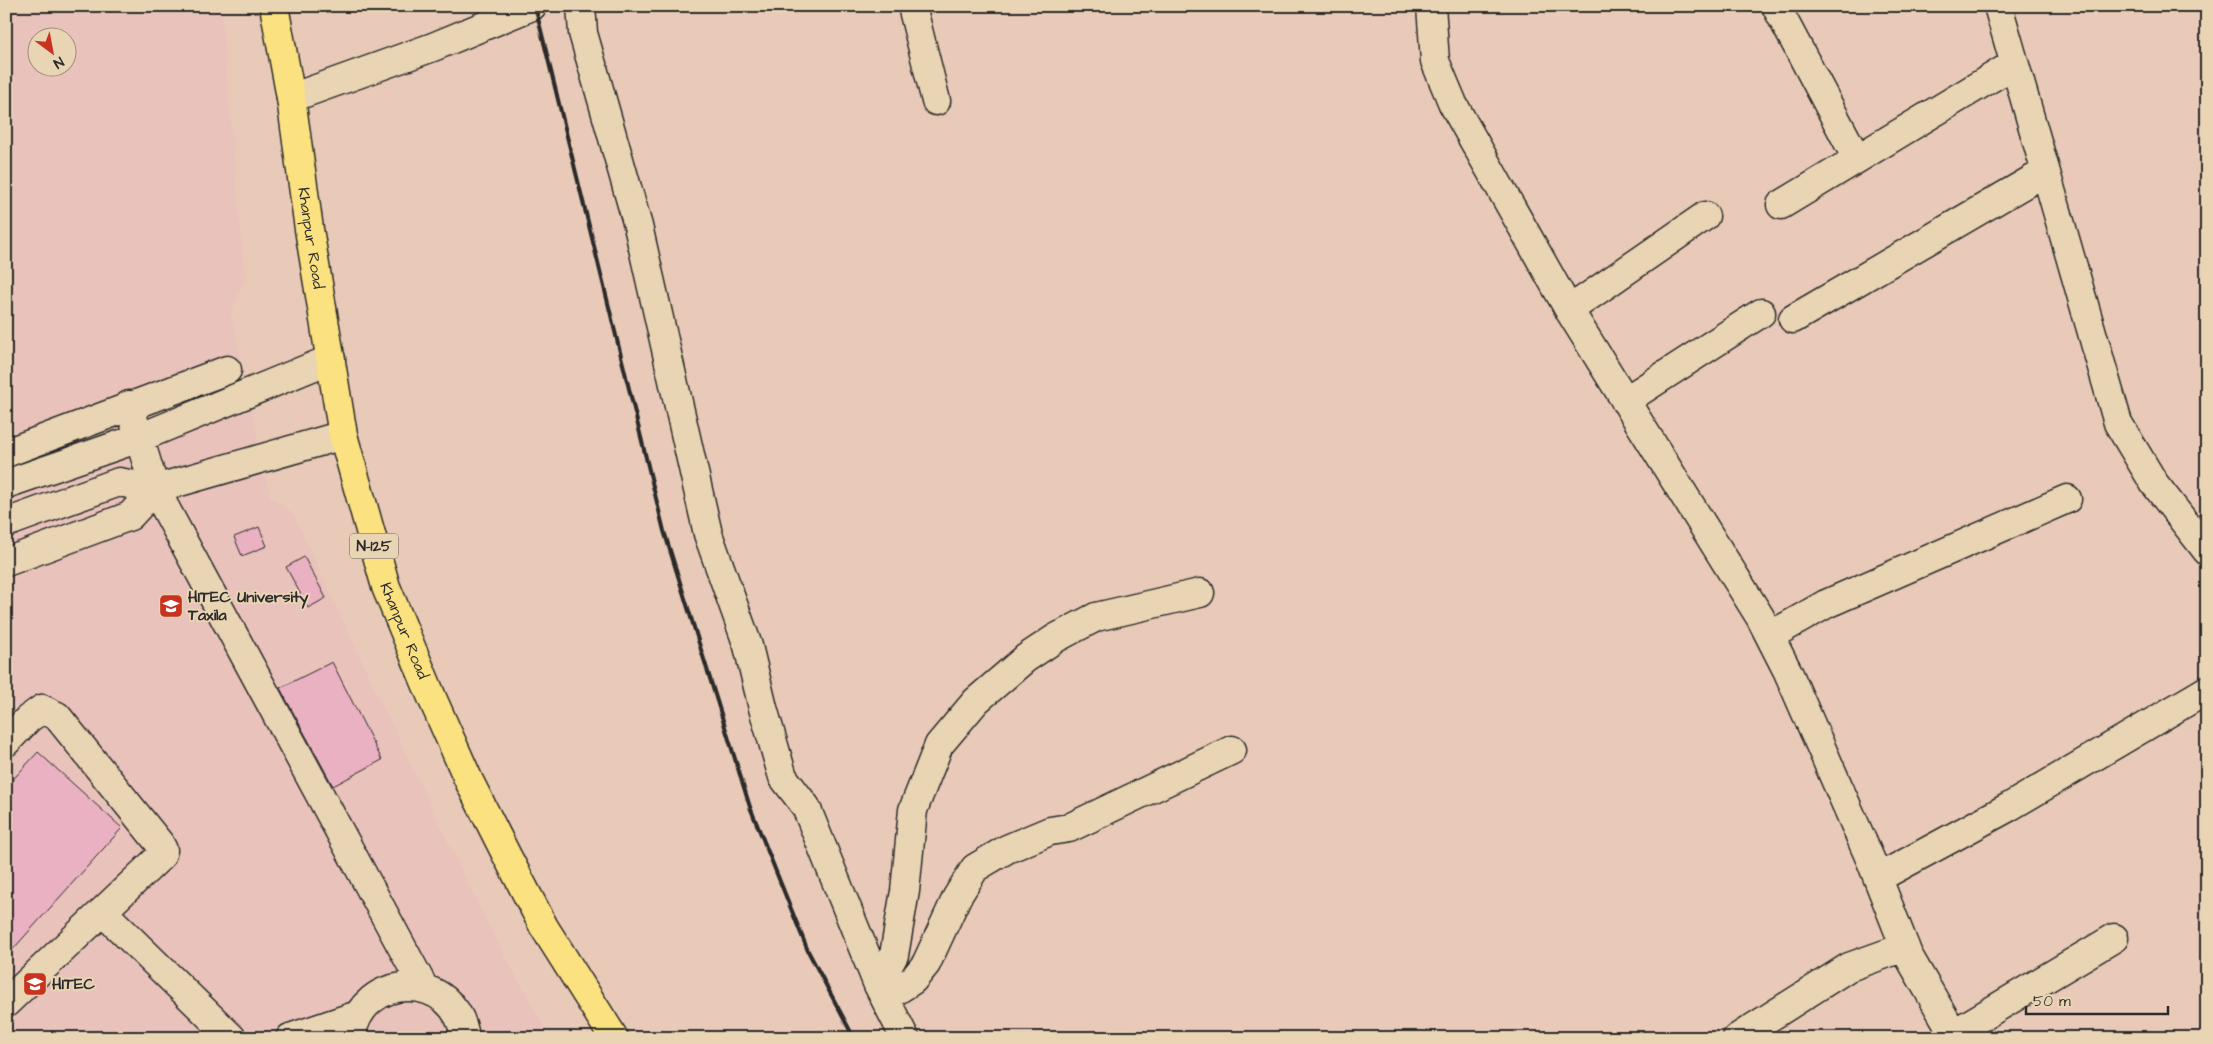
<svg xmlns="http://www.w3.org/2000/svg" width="2213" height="1044" viewBox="0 0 2213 1044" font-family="'Architects Daughter',sans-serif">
	<rect width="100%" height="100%" fill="#e9cab8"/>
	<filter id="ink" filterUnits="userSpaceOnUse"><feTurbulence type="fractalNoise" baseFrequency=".02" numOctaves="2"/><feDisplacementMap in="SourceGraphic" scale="10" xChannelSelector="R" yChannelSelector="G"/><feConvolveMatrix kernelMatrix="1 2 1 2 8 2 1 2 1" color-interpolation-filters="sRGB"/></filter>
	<g filter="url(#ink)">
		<path fill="#e9c2bb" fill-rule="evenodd" d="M6,6H221L245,278L231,313L270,496L293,513L379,698L485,919L550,1038H6ZM38,38H68V68H38Z"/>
		<path fill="#eab1c3" stroke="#2b2b2b" d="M259,527L267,546L242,556L234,537Z
			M304,557L326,598L308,608L286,567Z
			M332,662L382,760L333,786L280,688Z
			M38,752L122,828L6,957V787Z"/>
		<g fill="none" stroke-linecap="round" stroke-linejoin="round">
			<defs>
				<path id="minor" d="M581,6L583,33L638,226L708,534L748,646L763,708L783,777L806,807L878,985L905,1038
					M912,6L936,101
					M1431,6L1435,61L1453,104L1569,310L1760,617L1788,672L1871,861L1908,955L1956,1038
					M1776,6L1857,159
					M1998,6L2118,423L2154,483L2207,551
					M291,98L433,47L532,6
					M1781,205L2014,64
					M1569,310L1705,216
					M1793,319L2045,172
					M1625,401L1761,313
					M129,405L155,489L424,988
					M6,453L227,370
					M6,484L139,438L331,359
					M6,523L119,482L155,489L343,435
					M6,562L130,516L155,489
					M1770,636L1826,604L2067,499
					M6,742L28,719L42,709L57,716L160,844L163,850L161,856L6,1003
					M1878,878L2009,807L2207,690
					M103,912L232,1038
					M878,985L894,955L905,891L913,810L939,745L976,701L1026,658L1056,638L1096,617L1200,593
					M885,998L913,980L926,964L957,897L975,868L1007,849L1050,831L1069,828L1232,750
					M290,1038L358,1015
					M351,1038C360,970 457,970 465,1038
					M1737,1038L1849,967L1905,947
					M1946,1038L2114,938"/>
				<g id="highway">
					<path id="s1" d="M274,6L291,98L309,229L343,435L386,587L433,700L469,781L507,856L544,927L614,1038"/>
				</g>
			</defs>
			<use href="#minor" stroke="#2b2b2b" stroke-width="31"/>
			<use href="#highway" stroke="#2b2b2b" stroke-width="31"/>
			<path stroke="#2b2b2b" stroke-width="3" stroke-dasharray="4 4" stroke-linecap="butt" d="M486,1034L500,1038"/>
			<use href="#minor" stroke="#e9d4b3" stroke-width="28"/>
			<use href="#highway" stroke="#fbe180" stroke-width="28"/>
			<path stroke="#2b2b2b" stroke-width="4" d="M535,6L664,531L750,807L808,951L854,1038"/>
		</g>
	</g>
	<defs>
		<symbol id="university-square" viewBox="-11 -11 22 22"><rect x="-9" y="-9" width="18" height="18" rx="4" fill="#c8321e" stroke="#e9d4b3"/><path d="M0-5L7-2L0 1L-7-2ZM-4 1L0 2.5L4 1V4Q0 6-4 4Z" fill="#fff"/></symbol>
		<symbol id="school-square" viewBox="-11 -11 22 22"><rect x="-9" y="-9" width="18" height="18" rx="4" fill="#c8321e" stroke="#e9d4b3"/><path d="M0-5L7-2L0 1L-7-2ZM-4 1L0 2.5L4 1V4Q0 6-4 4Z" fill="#fff"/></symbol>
	</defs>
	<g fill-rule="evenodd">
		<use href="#university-square" x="157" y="592" width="28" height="28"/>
		<use href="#school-square" x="21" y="970" width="28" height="28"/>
	</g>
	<g text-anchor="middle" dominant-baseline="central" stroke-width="4" stroke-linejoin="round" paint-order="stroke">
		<rect fill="#e9d4b3" stroke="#645e54" stroke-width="1" x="350" y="533.5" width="48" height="25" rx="4"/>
		<g font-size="15" font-weight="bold" fill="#2b2b2b">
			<text x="374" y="546">N-125</text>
		</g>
		<g font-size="16" fill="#2b2b2b" stroke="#e9d4b3">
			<text stroke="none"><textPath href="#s1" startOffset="235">Khanpur Road</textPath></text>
			<text stroke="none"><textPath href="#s1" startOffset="640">Khanpur Road</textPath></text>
		</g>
		<g font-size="16" font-weight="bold" fill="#2b2b2b" stroke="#e9d4b3" text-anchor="start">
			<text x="188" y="597">HITEC University<tspan x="188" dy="18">Taxila</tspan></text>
			<text x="52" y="984">HITEC</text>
		</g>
	</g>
	<rect width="2213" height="1044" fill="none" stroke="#e9d4b3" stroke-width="25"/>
	<rect x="12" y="12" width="2188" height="1019" fill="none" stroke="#2b2b2b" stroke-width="2" filter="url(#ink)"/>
	<g transform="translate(52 52) rotate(148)"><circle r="24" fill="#e9d4b3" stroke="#9d907d"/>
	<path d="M0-4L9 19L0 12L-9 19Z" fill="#c8321e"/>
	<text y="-8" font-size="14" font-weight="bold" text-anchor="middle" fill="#2b2b2b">N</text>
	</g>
	<path d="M2026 1006v8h142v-8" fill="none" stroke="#2b2b2b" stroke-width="2.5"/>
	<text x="2033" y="1006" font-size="15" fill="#2b2b2b" stroke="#e9d4b3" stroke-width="4" paint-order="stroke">50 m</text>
</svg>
